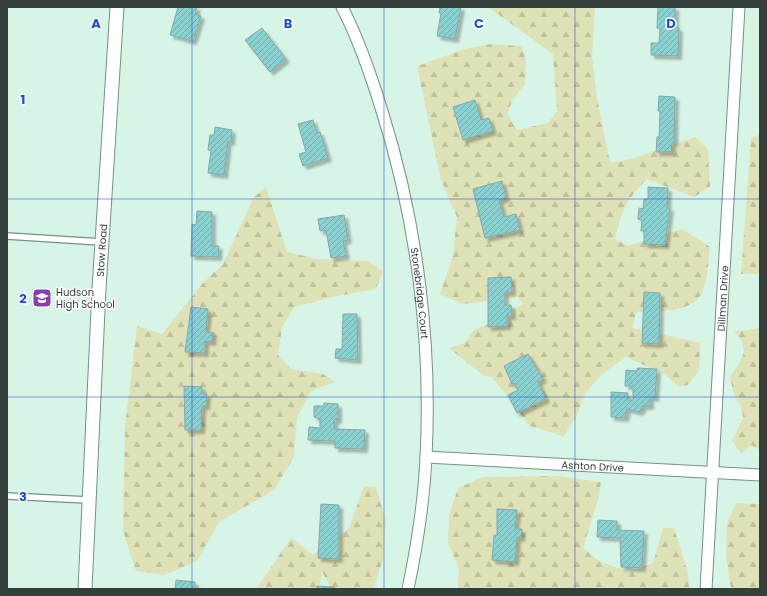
<svg xmlns="http://www.w3.org/2000/svg" width="767" height="596" viewBox="0 0 767 596" font-family="Poppins,sans-serif">
	<defs>
		<pattern id="forest-firs" width="22" height="20" patternUnits="userSpaceOnUse"><rect width="22" height="20" fill="#dfe1b7"/><path d="M5 1l3.5 6h-7zM16 11l3.5 6h-7z" fill="#c0c29e"/></pattern>
		<pattern id="building-hatch" width="6" height="6" patternUnits="userSpaceOnUse"><rect width="6" height="6" fill="#8ad2d2"/><path d="M-1 1l2-2M0 6l6-6M5 7l2-2" fill="none" stroke="#71acab"/></pattern>
		<filter id="shadow"><feDropShadow dx="3.5" dy="3.5" stdDeviation="1" flood-color="#0004"/></filter>
	</defs>
	<rect width="100%" height="100%" fill="#d7f5e7"/>
	<path fill="url(#forest-firs)" d="M488,7H595L592,56L597,98L610,163L634,158L695,137L708,149L710,187L694,197L647,179C626,200 622,210 615,239L628,246L682,229L710,247C708,261 708,278 703,290C695,314 657,311 636,312L633,328L700,343L699,370L688,385L679,387L664,374L626,357L602,374L586,392L575,420L563,436L530,426L492,377L484,376L449,348L465,343L472,332L523,304L518,297L463,304L440,294L453,256L457,217L441,180L417,66L465,49L490,44L521,46L526,60L525,84L512,101L507,114L517,130L548,123L557,111L553,54Z
		M760,134V274H741L751,138Z
		M266,187L287,252L318,259L368,261L383,271L376,289L337,296L294,307L282,328L278,355L291,369L323,374L335,382L311,391L297,418L294,457L274,490L219,522L197,561L164,575L136,571L123,531L125,426L137,326L162,334L203,283L223,264L254,197Z
		M760,328V450L751,445L741,453L732,441L743,418L741,406L734,395L730,376C743,360 751,348 734,332Z
		M557,476L601,482L599,496L583,548L599,561L629,572L653,563L663,528H674L688,573L689,589H621L606,587L605,589H458L459,569L448,542L449,516L458,488L483,477Z
		M364,486L376,487L386,520L383,560L373,589H332L322,572L319,589H256L291,538L313,555L349,528Z
		M736,503L760,504V589H731L726,556L727,523Z"/>
	<path fill="url(#building-hatch)" stroke="#86a7a7" filter="url(#shadow)" d="M178,7H197L195,14L201,16L193,41L170,35Z
		M440,7H461L455,39L437,36L441,13H439Z
		M658,7H675V27L679,28L678,56L651,55V43H659L660,29L657,28Z
		M262,28L286,59L270,72L245,40Z
		M659,96L675,97L674,143H672L671,152H656L657,137H659L660,111H658Z
		M475,100L481,120L489,118L493,131L463,140L453,107Z
		M313,120L317,133L320,132L328,158L303,166L299,154L306,152L298,124Z
		M215,127L232,130L231,142L228,141L224,175L208,173L211,150H208L210,135H214Z
		M502,181L506,198L499,200L504,217L516,214L520,230L485,238L473,189Z
		M648,187L668,188L667,208H670L665,245L644,244V231H641L642,220L638,219L639,208L643,209L644,199H648Z
		M197,211L212,212V246H219L218,257L191,256L192,224L196,225Z
		M344,215L348,240L343,241L346,256L331,258L326,230L320,231L318,219Z
		M511,277L512,292H505V305H511L512,316H507V326L488,327V278Z
		M644,292L660,293L659,344L642,343Z
		M191,307L208,309L206,332L213,333L212,342L205,341V353L185,352Z
		M343,314H357L358,360L335,358L336,349H342Z
		M528,354L543,379L538,382L546,399L517,413L508,395L518,390L514,383L512,384L504,366Z
		M637,368L657,369L655,398L650,397V406H642V410H640L639,412L627,409L625,418L611,417V392L628,393L627,400H633V386H625L626,370L637,371Z
		M184,386L202,387V394H207L206,406H202L201,430H185Z
		M324,403L338,404V420L335,419L334,429L365,430L364,449L335,448V441L308,440L309,427L320,428V419L314,417V406H324Z
		M321,504L339,505V559L318,558Z
		M497,509L517,510L515,529H522L521,538L517,537L515,562L492,560L494,535H497Z
		M598,520L617,521V530L644,531L642,568L621,567L620,538L597,537Z
		M176,580L195,582V589H175Z
		M317,586L334,587V589H317Z"/>
	<g fill="none" stroke-linecap="round" stroke-linejoin="round">
		<defs>
			<path id="service" d="M7,236L101,242
				M7,496L88,500"/>
			<g id="minor">
				<path id="s1" d="M342,7C359,40 371,75 382,111C417,222 432,342 426,457C424,501 417,546 408,589"/>
				<path id="s2" d="M426,457L760,475"/>
				<path id="s3" d="M706,589L739,7"/>
			</g>
			<g id="tertiary">
				<path id="s4" d="M85,589L99,289L117,7"/>
			</g>
		</defs>
		<use href="#service" stroke="#759185" stroke-width="8"/>
		<use href="#minor" stroke="#759185" stroke-width="13"/>
		<use href="#tertiary" stroke="#759185" stroke-width="15"/>
		<use href="#service" stroke="#fff" stroke-width="5.5"/>
		<use href="#minor" stroke="#fff" stroke-width="11"/>
		<use href="#tertiary" stroke="#fff" stroke-width="13"/>
	</g>
	<path fill="none" stroke="#1d4ed8" stroke-width="1" stroke-opacity="0.55" d="M192,7V589M384,7V589M575,7V589M7,199H760M7,397H760"/>
	<defs>
		<symbol id="school-square" viewBox="-11 -11 22 22"><rect x="-9" y="-9" width="18" height="18" rx="4" fill="#893dae" stroke="#fff"/><path d="M0-5L7-2L0 1L-7-2ZM-4 1L0 2.5L4 1V4Q0 6-4 4Z" fill="#fff"/></symbol>
	</defs>
	<g fill-rule="evenodd">
		<use href="#school-square" x="31" y="287" width="22" height="22"/>
	</g>
	<g text-anchor="middle" dominant-baseline="central" stroke-width="3" stroke-linejoin="round" paint-order="stroke">
		<g font-size="10" fill="#333f3a" stroke="#fff">
			<text stroke="none"><textPath href="#s4" startOffset="339">Stow Road</textPath></text>
			<text stroke="none"><textPath href="#s1" startOffset="298">Stonebridge Court</textPath></text>
			<text stroke="none"><textPath href="#s3" startOffset="291">Dillman Drive</textPath></text>
			<text stroke="none"><textPath href="#s2" startOffset="167">Ashton Drive</textPath></text>
		</g>
		<g font-size="10" fill="#333f3a" stroke="#fff" text-anchor="start">
			<text x="56" y="292">Hudson<tspan x="56" dy="12">High School</tspan></text>
		</g>
	</g>
	<g font-size="13" text-anchor="middle" font-weight="bold" fill="#1d4ed8" stroke="#fff" stroke-width="3" stroke-linejoin="round" paint-order="stroke">
		<text x="96" y="28">A</text>
		<text x="288" y="28">B</text>
		<text x="479" y="28">C</text>
		<text x="671" y="28">D</text>
		<text x="23" y="104">1</text>
		<text x="23" y="303">2</text>
		<text x="23" y="501">3</text>
	</g>
	<rect width="767" height="596" fill="none" stroke="#333f3a" stroke-width="16"/>
</svg>
